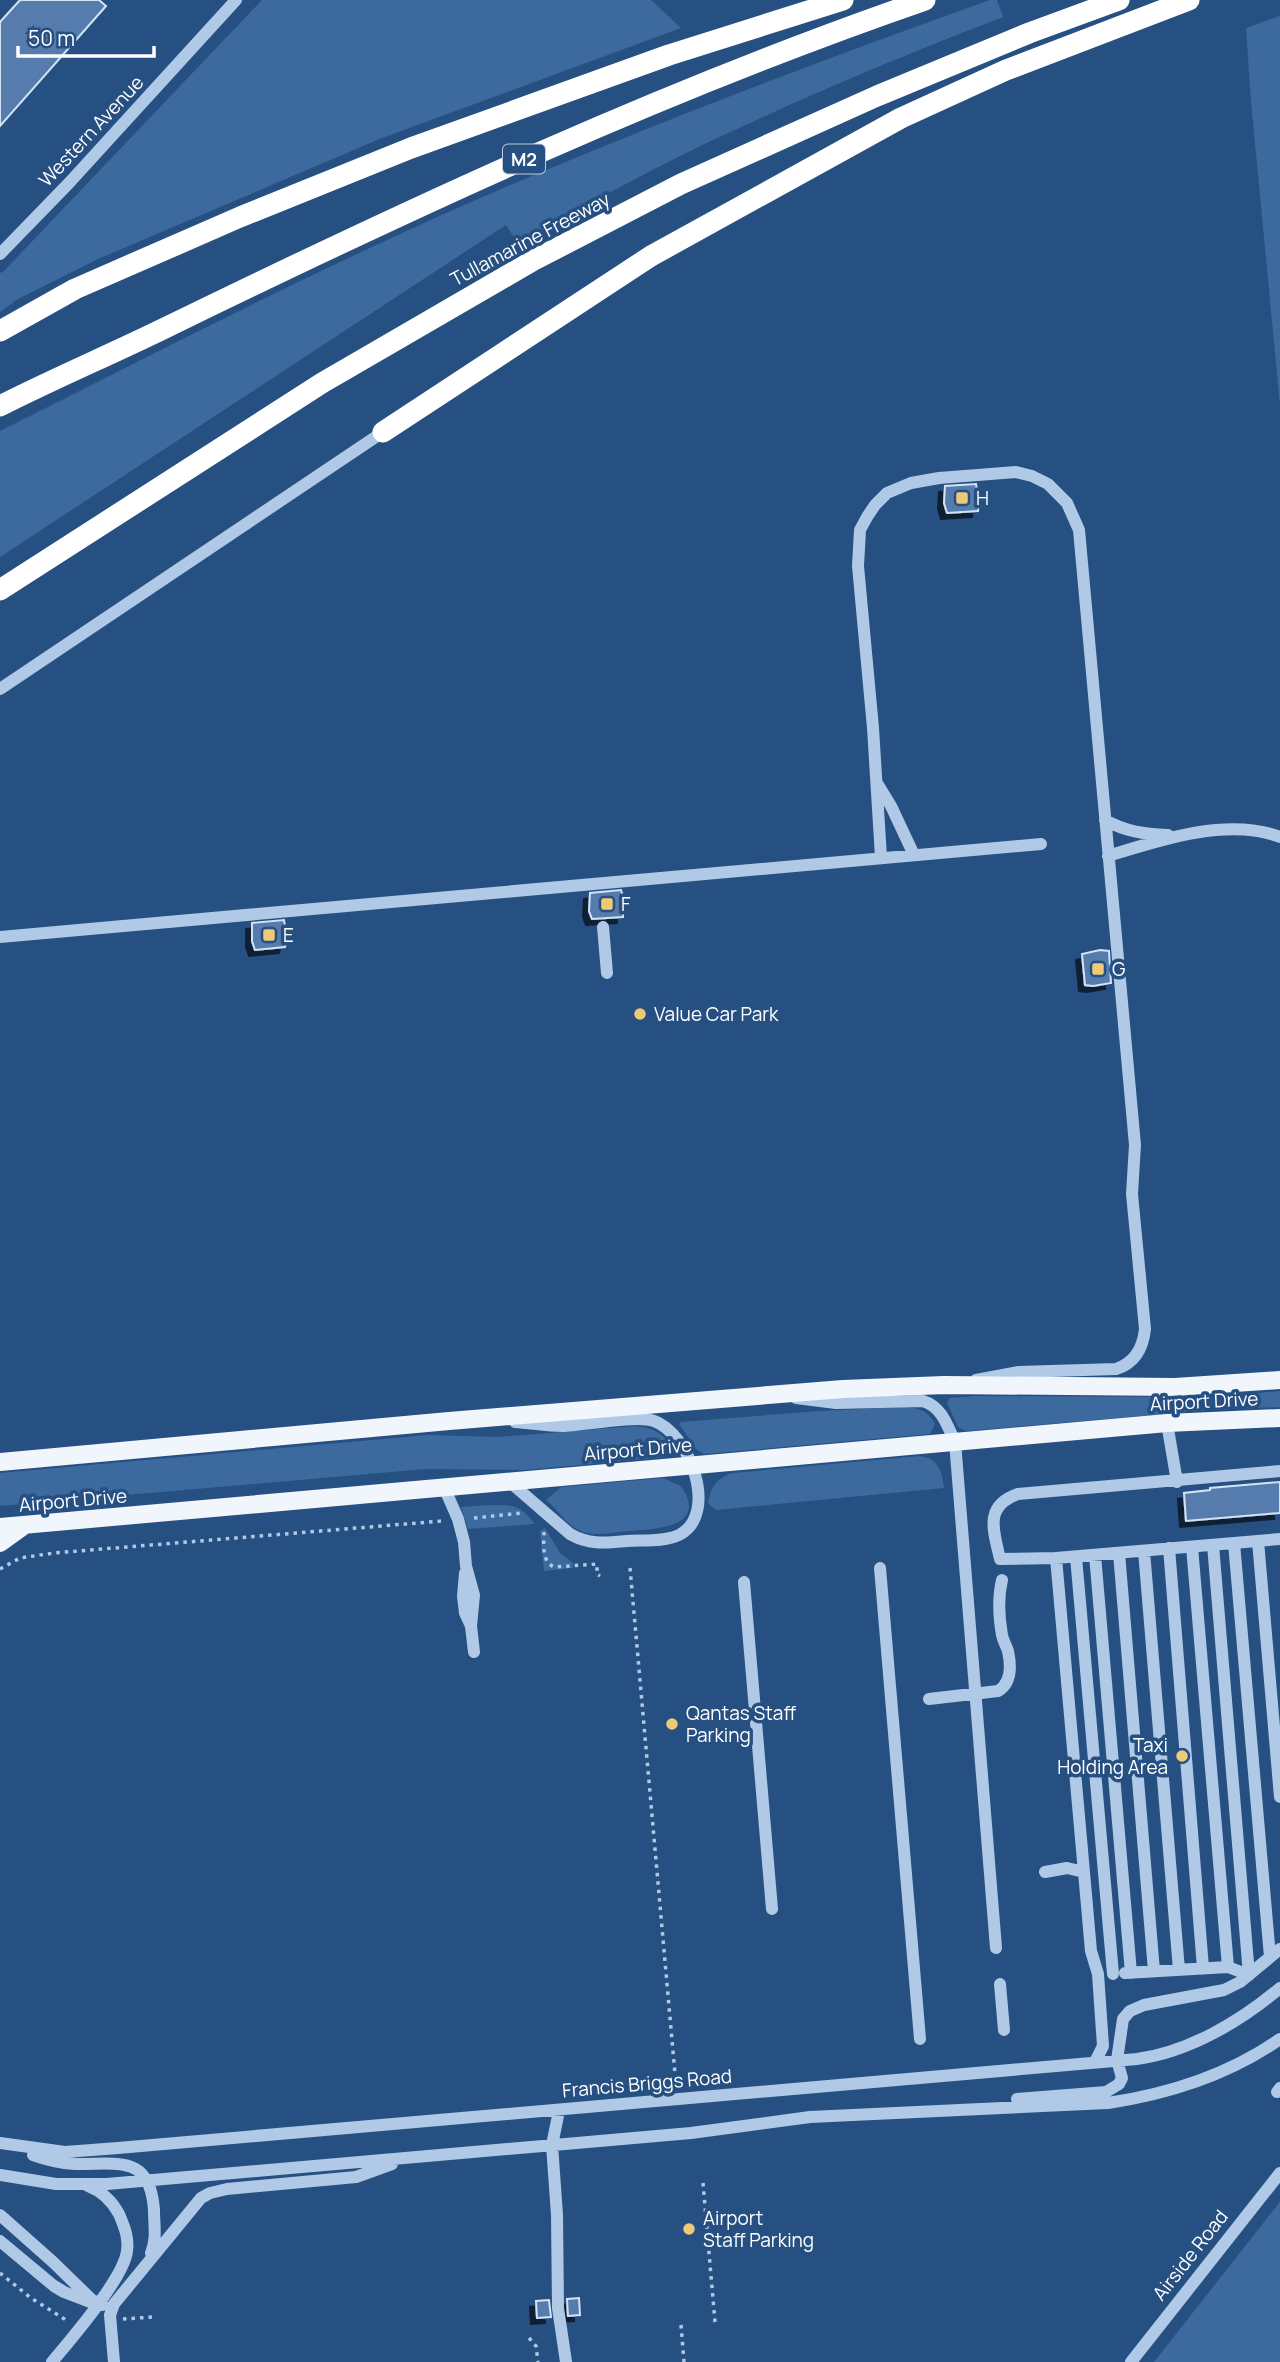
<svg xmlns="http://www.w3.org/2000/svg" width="1280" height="2362" viewBox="0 0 1280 2362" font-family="Manrope,sans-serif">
	<defs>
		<filter id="shadow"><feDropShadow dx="-6" dy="6" stdDeviation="0" flood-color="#0009"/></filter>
	</defs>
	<rect width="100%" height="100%" fill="#275082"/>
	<path fill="#3c6a9f" d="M262,0H651L681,28L382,138L98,259L18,299L0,312V272L2,273Z
		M990,0H997L1003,17C914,51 825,88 739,128C663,162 591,203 517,242L506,225L0,557V431C177,342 356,249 539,173C687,111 839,54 990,0Z
		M1280,16V405L1251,101L1246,28Z
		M1280,1391V1407L1210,1410L966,1431L958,1427L947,1403L949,1398L974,1396L1214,1397Z
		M905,1407C920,1408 928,1411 935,1424L930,1434L704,1454L697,1450L679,1424L681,1422L819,1411Z
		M637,1426C654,1428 663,1434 673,1447L666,1457L524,1470L425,1469L0,1506V1473L428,1435L499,1437Z
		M920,1456C939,1459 942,1471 944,1488L716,1510L708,1503C711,1487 717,1477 733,1473Z
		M663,1478L681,1486C709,1527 656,1529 630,1531C616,1532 600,1536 587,1533C568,1529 560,1511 546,1500L561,1487Z
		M490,1505C514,1505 520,1505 535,1524L468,1529L461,1507Z
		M545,1528L560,1553L573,1563V1568L544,1571L540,1531Z
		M1280,2201V2362H1154L1279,2203Z"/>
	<path fill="#547cac" stroke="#d3e3f5" stroke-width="2" filter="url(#shadow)" d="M20,0H99L106,6L0,126V22Z
		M976,484L979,502L978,511L947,513L944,503L945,486Z
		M621,890L624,899L623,917L592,919L589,911L590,893Z
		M284,920L287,938L285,947L255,950L252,941V923Z
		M1100,950L1109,951L1111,983L1093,986L1085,985L1082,954Z
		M1280,1482V1513L1186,1521L1184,1493L1210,1490V1488Z
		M579,2298L580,2315L568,2316L567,2299Z
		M549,2300L551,2317L537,2318L536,2301Z"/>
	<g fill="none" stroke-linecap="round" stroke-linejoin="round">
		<path stroke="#b0c9e6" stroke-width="3.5" stroke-dasharray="3.5 5" stroke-linecap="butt" d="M474,1518L522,1513
			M544,1532C544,1544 541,1561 554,1567L597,1564V1574L600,1576
			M630,1568L676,2085
			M0,1569L20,1558L54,1553L442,1521
			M703,2183L715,2322
			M0,2273L31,2298L66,2320
			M123,2319L153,2317
			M681,2325L684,2362
			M529,2338L536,2346L538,2362"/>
		<path stroke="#b0c9e6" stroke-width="12" d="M0,254L69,183L236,0
			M0,689L383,432
			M877,783L891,806L914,855
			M1105,820C1126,832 1145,834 1168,835
			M1108,856C1159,840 1228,817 1280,837
			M881,857L873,728L858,566L860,530L867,517L875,505L887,493L911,483L939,478L1016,472L1032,476L1048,484L1067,503L1079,530L1135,1145L1132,1194L1145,1329C1143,1348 1135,1363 1116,1369L1019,1372L976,1380
			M603,927L607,973
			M0,937L1041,844
			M796,1398L836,1403L923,1401C942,1407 947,1425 955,1442L996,1948
			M1167,1423L1177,1482
			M1280,1471L1018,1494C983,1506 994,1532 1000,1559L1056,1558L1280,1539
			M511,1483L570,1534C589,1545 605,1543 627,1541C642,1540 665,1542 679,1535C720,1514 689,1433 654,1421C637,1415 584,1425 563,1426C547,1426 531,1423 515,1422
			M444,1487L458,1519L464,1542L466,1566L474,1595L471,1626
			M1258,1541L1280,1797
			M1234,1543L1270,1957
			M1213,1545L1249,1975
			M1192,1547L1228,1967
			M1169,1548L1203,1968
			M1144,1551L1179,1970
			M1119,1553L1154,1971
			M1095,1555L1131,1973
			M1076,1557L1113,1974
			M1056,1558L1091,1951L1098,1974L1103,2046L1095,2062
			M880,1568L920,2039
			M465,1573L463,1596L465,1613L471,1626L474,1652
			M744,1582L772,1909
			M929,1699L998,1691C1012,1683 1011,1665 1008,1651C1006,1645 1003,1641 1002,1635C999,1618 998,1597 1002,1580
			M1045,1872L1067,1868L1084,1872
			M1125,1973L1228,1967L1249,1975
			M1000,1984L1004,2030
			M1277,2092L1280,2088
			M1017,2099L1106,2092L1119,2084L1122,2078L1117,2060L1123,2019L1130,2011L1144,2005L1224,1990L1240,1982L1280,1949
			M559,2111L552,2145L557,2215L558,2308L566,2362
			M0,2143L65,2152L118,2148L1137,2059C1189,2052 1241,2021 1280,1988
			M33,2155C47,2160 61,2163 75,2164C117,2165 150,2153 154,2210C154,2225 157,2239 151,2253
			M0,2175L56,2184H107L691,2133L810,2117L1108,2103C1168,2094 1230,2074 1280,2039
			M0,2215L53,2262L92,2300L103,2305
			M0,2241L54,2286L64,2292L90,2302
			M52,2362C71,2339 124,2278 127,2251C129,2237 124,2226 119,2214C112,2201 101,2191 88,2186
			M114,2362L110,2315L114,2304L201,2198L210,2193L227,2189L356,2177L392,2164
			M1131,2362L1280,2173"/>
		<path stroke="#f1f6fd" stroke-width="18" d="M0,1462L449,1421L843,1389L944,1385L1175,1387L1280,1380
			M0,1527L1167,1423L1280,1418
			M0,1543L25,1525"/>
		<path stroke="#fff" stroke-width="21" d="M0,331L75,289L240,217L411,148L669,55L843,0
			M0,406C55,378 112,354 167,327C415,206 664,90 925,0
			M383,432L651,256L901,118L1006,70L1189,0
			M0,590L322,383L534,260L681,184L877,96L1029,33L1119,0"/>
	</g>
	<g fill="#efca76" stroke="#275082" stroke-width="2.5">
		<rect x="955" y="491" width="14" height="14" rx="3.5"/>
		<rect x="600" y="897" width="14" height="14" rx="3.5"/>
		<rect x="262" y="928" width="14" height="14" rx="3.5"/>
		<rect x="1091" y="962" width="14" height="14" rx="3.5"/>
		<circle cx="640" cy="1014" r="7"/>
		<circle cx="672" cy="1724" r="7"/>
		<circle cx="1182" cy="1756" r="7"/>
		<circle cx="689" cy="2229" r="7"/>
	</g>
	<g text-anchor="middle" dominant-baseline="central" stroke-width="7" stroke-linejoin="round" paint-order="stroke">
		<rect fill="#275082" stroke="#becada" stroke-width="2" x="503" y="144.5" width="42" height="29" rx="5"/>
		<g font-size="18" font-weight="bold" fill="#fff">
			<text x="524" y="159">M2</text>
		</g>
		<g font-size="19" fill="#fff" stroke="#275082">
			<text transform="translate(91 131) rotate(-47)">Western Avenue</text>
			<text transform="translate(530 239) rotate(-28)">Tullamarine Freeway</text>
			<text transform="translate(1204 1401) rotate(-3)">Airport Drive</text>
			<text transform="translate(638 1449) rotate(-5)">Airport Drive</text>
			<text transform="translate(73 1500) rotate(-5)">Airport Drive</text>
			<text transform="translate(647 2083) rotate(-5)">Francis Briggs Road</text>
			<text transform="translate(1190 2255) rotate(-52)">Airside Road</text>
		</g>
		<g font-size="19" fill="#fff" stroke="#275082" text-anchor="start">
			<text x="976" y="498">H</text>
			<text x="621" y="904">F</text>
			<text x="283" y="935">E</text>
			<text x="1112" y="969">G</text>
			<text x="654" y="1014">Value Car Park</text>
			<text x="686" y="1713">Qantas Staff<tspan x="686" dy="22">Parking</tspan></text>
			<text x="1168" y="1745" text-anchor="end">Taxi<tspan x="1168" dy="22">Holding Area</tspan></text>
			<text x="703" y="2218">Airport<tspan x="703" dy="22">Staff Parking</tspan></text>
		</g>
	</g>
	<path d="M18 46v10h136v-10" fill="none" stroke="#ffffff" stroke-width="3.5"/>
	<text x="28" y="46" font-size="21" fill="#ffffff" stroke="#275082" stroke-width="5" paint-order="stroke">50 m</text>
</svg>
